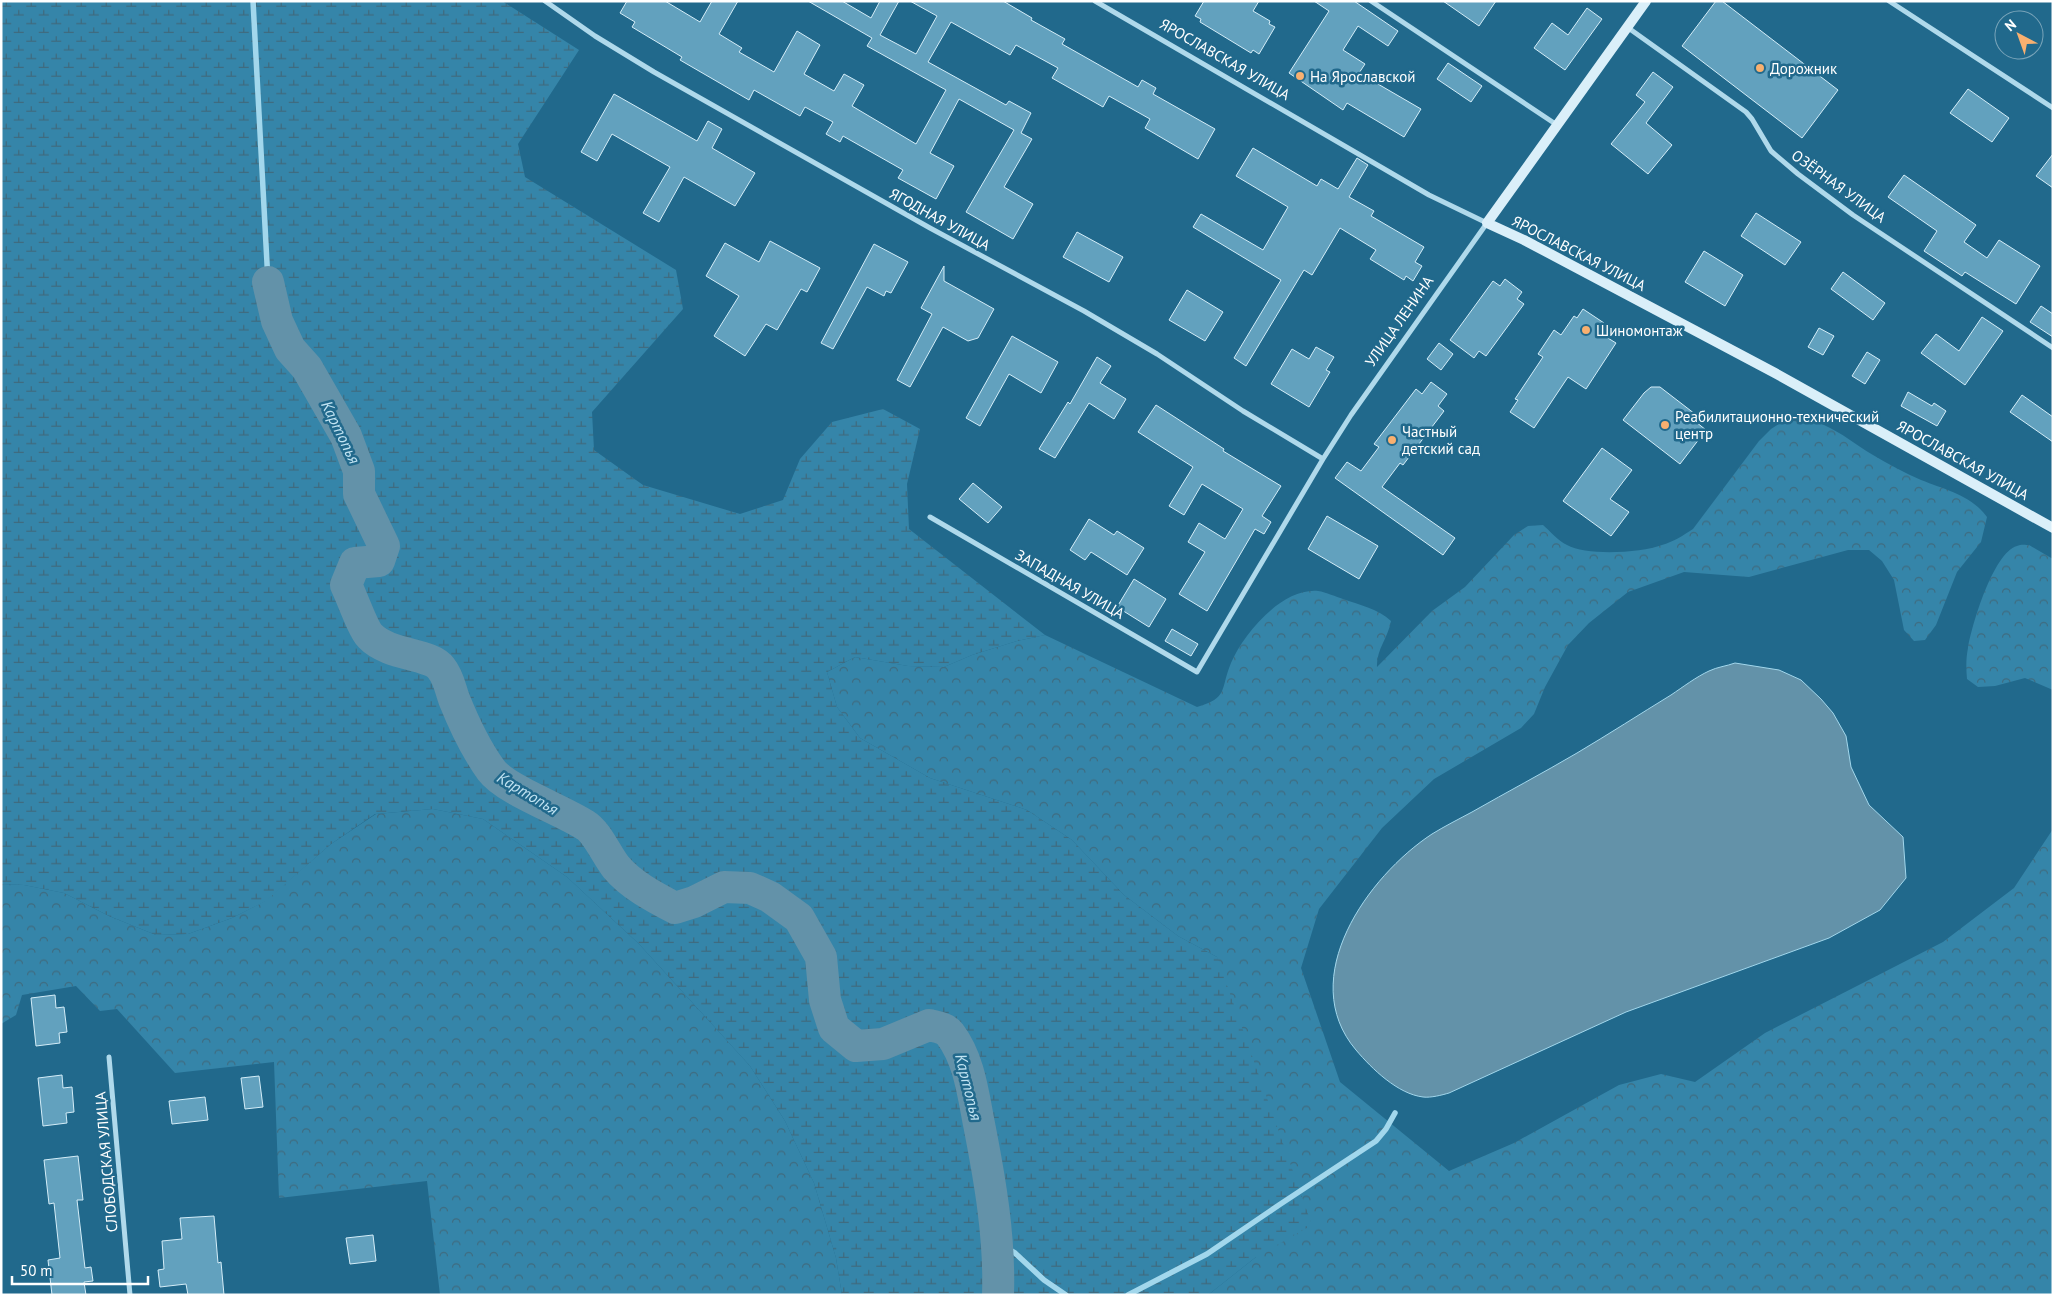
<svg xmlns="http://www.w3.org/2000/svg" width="2054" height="1296" viewBox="0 0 2054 1296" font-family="'PT Sans',sans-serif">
	<defs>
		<pattern id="forest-crowns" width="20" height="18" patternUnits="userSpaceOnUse" patternTransform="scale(1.25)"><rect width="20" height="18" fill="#3585a9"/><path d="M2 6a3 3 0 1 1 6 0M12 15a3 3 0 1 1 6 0" fill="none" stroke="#3f6b7f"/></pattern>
		<pattern id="wetland-marsh" width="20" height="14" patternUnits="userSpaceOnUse" patternTransform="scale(1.25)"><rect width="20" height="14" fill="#3585a9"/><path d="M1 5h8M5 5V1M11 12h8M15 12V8" fill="none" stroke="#3f6b7f"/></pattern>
	</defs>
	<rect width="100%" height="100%" fill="#21698c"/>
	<path fill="url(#forest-crowns)" d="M1785,420C1798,420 1812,420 1824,425C1842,433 1856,445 1873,455C1888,464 1905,473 1921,480C1946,490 1971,495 1987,517L1981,542L1957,572L1936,625L1925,640L1914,641L1904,630L1894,580L1882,561L1869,550H1848L1749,577L1684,572L1628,592L1589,623L1568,645L1545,687L1534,714L1521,728L1434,779L1382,828L1319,909L1301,968L1340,1082L1449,1171L1514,1143L1619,1085L1661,1074L1695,1082L1765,1033L1943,942L2014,888L2053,829V1295H1208L1256,1257L1217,957L1178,936L1124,895L1072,840L1027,810L930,778L860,738L837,707L827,672L855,657L908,666L944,667L972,655L1017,641L1045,635L1197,707C1229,698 1220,689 1231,663C1244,633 1282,588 1318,591C1326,592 1336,597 1343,599C1360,605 1378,609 1391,621C1388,638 1376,650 1377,667L1432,611L1465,587L1514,535L1528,526L1543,525C1550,531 1558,541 1567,545C1586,556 1641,553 1662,545C1673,542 1684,535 1693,529L1759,441L1771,429Z
		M2029,545L2053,559V690L2025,678L1995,686L1978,687L1967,679C1966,668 1966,658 1968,648C1972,625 1993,553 2017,546C2021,544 2026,545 2029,545Z
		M433,809L483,819L567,877L639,944L750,1066L785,1121L814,1183L836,1258L842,1295H440L427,1181L279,1198L274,1062L175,1073L117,1009L100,1011L76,986L22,995L16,1015L1,1024V884L24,885L64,893L109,916L156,935L188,934L232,918L265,901L331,844L376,814Z"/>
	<path fill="url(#wetland-marsh)" d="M1,1H502L579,50L518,144L525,177L676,270L683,309L592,412L594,450L643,485L740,514L783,500L800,459L832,422L883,409L920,429L907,484L909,529L1045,635L1017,641L972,655L944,667L908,666L855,657L827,672L837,707L860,738L930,778L1027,810L1072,840L1124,895L1178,936L1217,957L1312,1225L1256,1257L1208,1295H842L836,1258L814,1183L785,1121L750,1066L639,944L567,877L483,819L433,809L375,814L331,844L266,901L232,918L188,934L156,935L109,916L64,893L24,885L1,884Z"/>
	<path fill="#6392a9" stroke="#a2d7ec" d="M1735,663L1779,670L1801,680L1821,699L1833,713L1846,736L1851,767L1869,805L1903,837L1906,878L1880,910L1829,938L1626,1012L1449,1093C1442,1095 1431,1098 1423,1097C1398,1094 1372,1069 1356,1050C1295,978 1368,876 1432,834C1445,826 1459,819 1472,812C1507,792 1543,773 1577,753C1609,734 1640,714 1671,695C1683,687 1696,677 1709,671C1717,667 1727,666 1735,663Z"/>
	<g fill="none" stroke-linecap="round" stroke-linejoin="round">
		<path stroke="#a2d7ec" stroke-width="5.5" d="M253,1L268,282
			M997,1251L1008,1249L1015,1253L1044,1280L1066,1295
			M1128,1295L1207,1254L1279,1205L1376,1141L1386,1129L1395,1113"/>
		<path stroke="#6392a9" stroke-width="32" d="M268,282L277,321L290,349L307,368L346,436L359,471V494L384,546L379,561L355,563L346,585C352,597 363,629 370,636C389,656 430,653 441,668C449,678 450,688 454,699C464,724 475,748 491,770C506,790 560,809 585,825C597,832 607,856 616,867C631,885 654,897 675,908L694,902L724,887L750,888L770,897L799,918L821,957L825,1000L834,1028L856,1046L883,1044L929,1025C936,1027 946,1028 950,1034C969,1059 973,1093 979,1124C990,1180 1000,1238 998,1295"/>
	</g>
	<path fill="#62a1be" stroke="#d4edf8" d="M627,1H665L700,22L712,1H738L719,34L742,48L739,52L774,72L797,31L820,45L804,74L834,91L844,74L864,85L852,106L916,144L946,90L867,46L872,38L808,1H842L871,18L880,1H899L880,35L916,54L937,16L910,1H1003L1032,18L1031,20L1065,39L1062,44L1138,87L1142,80L1156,88L1153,94L1215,129L1198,159L1145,128L1150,119L1109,96L1103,107L1052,78L1058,68L1016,45L1010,55L951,22L928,62L1006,105L1009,101L1031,113L1021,133L1032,139L1004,187L1033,204L1013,239L966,212L1014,130L959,99L930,153L954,166L936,199L898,178L903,170L843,136L840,142L826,134L833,122L805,107L800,116L754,90L749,100L680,60L682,57L632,27L635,22L620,13Z
		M1204,1H1259L1253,11L1270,21L1269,24L1275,27L1259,54L1253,50L1251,53L1200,22L1201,19L1195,16Z
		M1314,1H1354L1398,31L1388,46L1358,26L1343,50L1365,64L1359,73L1421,109L1404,137L1347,103L1343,110L1289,73L1329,11Z
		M1443,1H1496L1479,26Z
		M1716,1H1722L1838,90L1802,138L1682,46Z
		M1587,8L1602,19L1565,70L1534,48L1552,23L1568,35Z
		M1448,63L1482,86L1471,102L1437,79Z
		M1653,72L1673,87L1646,123L1672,145L1648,174L1611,144L1645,102L1636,95Z
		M1968,89L2009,118L1992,142L1950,113Z
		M614,94L697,141L708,121L722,129L712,148L755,173L735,206L684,177L659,222L643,213L670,167L612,134L597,161L581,152Z
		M1253,148L1317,186L1321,179L1338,189L1357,158L1368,165L1349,197L1374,211L1371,216L1424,247L1415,262L1422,266L1413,281L1406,276L1404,280L1370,259L1376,250L1340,228L1312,275L1304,270L1246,366L1234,358L1281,280L1193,227L1201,214L1263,250L1288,207L1236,176Z
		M2053,154V188L2036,176Z
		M1904,175L1976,225L1964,242L1987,258L1999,240L2040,266L2016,304L1965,272L1962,276L1924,251L1937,231L1888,197Z
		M1756,213L1801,242L1785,265L1741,236Z
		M1077,232L1123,257L1109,282L1063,257Z
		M770,241L820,268L807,292L801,289L777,330L766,324L745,356L714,336L739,296L706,276L725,243L759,262Z
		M874,244L908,262L891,293L886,291L884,296L867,287L833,349L821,343Z
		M1704,251L1743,275L1725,306L1685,282Z
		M944,266V281L994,309L978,338L968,341L943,327L910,387L897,380L932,314L921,308Z
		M1843,272L1885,303L1873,320L1831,289Z
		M1505,279L1522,292L1517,299L1524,304L1486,356L1479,351L1474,358L1450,340L1493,281L1500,286Z
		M1187,290L1223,312L1205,341L1169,320Z
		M2041,306L2053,314V337L2030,322Z
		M1583,309L1604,323L1598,332L1616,343L1586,389L1568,377L1534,428L1510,412L1518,400L1515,399L1543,357L1538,354L1554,330L1561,335L1574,316L1577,318Z
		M1982,317L2003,331L1965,385L1921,353L1936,334L1959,351Z
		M1819,328L1834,336L1823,355L1808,347Z
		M1012,336L1058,362L1041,393L1009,374L980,426L966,418Z
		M1439,343L1453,354L1441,370L1427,359Z
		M1316,347L1334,357L1326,370L1330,372L1309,407L1271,384L1292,349L1309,359Z
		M1867,352L1880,360L1865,384L1852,376Z
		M1097,357L1111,366L1100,383L1126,399L1114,419L1089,403L1055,458L1039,449L1068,402L1070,404Z
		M1431,382L1447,394L1438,406L1444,411L1403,465L1400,463L1382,487L1455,538L1443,555L1335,478L1347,462L1361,471L1379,447L1374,444L1416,389L1422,394Z
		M1651,387H1660L1695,414L1691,418L1706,430L1680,464L1623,420L1644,393Z
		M1908,392L1932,406L1934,403L1946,411L1937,426L1901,406Z
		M2022,395L2053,417V442L2010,412Z
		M1156,405L1224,449L1223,451L1281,486L1262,516L1271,522L1264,534L1255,529L1207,611L1179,594L1205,552L1188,542L1199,523L1225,539L1243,509L1202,484L1184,515L1169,506L1193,467L1138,432Z
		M1602,448L1632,470L1610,499L1629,512L1611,536L1563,501Z
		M973,483L1002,507L988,523L959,499Z
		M1327,516L1378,546L1359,579L1308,549Z
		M1089,519L1114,535L1117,531L1144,548L1127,575L1091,552L1085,560L1070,550Z
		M1134,579L1166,599L1149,627L1117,607Z
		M1172,629L1198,644L1191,656L1165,641Z
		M55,995L56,1008L64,1007L67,1032L59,1033L60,1043L36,1046L31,998Z
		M62,1075L63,1088L72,1087L74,1112L66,1113L67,1123L43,1126L38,1078Z
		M259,1076L263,1107L245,1109L241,1078Z
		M205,1097L208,1120L172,1124L169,1101Z
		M78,1156L83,1200H77L85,1268L91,1267L93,1281L84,1282L86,1295H52L48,1260L60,1258L54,1203L49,1204L44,1160Z
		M214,1216L218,1263L221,1262L224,1295H188L186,1284L160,1287L158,1270L164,1269L162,1241L182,1239L180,1218Z
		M373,1235L376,1261L350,1264L346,1238Z"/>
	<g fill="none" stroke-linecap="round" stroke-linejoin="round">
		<path stroke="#afd9eb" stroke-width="5" d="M545,1L595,36L654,72L930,228L1084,311L1157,354L1243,411L1323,459
			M1371,1L1557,125
			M1889,1L2053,108
			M1627,27L1746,112L1752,119L1771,151L1798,174L1853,215L2053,348
			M930,517L1197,672L1323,459L1351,415L1487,223L1429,195L1095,1
			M109,1057L130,1295"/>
		<path stroke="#daeff9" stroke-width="10" d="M1646,1L1487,223L1524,240L1775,373L2053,528"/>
	</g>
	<g fill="#f8b070" stroke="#21698c" stroke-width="2">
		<circle cx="1760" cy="68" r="5"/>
		<circle cx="1300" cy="76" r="5"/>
		<circle cx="1586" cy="330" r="5"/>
		<circle cx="1665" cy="425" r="5"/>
		<circle cx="1392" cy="440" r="5"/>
	</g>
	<g text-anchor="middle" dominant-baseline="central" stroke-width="5" stroke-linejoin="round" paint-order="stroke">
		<g font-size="15" fill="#fff" stroke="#21698c">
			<text transform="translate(1225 59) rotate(30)">ЯРОСЛАВСКАЯ УЛИЦА</text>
			<text transform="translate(1839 186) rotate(36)">ОЗЁРНАЯ УЛИЦА</text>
			<text transform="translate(940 219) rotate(29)">ЯГОДНАЯ УЛИЦА</text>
			<text transform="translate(1579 253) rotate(27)">ЯРОСЛАВСКАЯ УЛИЦА</text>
			<text transform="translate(1399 321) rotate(-55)">УЛИЦА ЛЕНИНА</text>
			<text transform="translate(1963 460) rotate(29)">ЯРОСЛАВСКАЯ УЛИЦА</text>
			<text transform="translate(1070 584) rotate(30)">ЗАПАДНАЯ УЛИЦА</text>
			<text transform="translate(106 1162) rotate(-95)">СЛОБОДСКАЯ УЛИЦА</text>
		</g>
		<g font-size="15" fill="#fff" stroke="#21698c" text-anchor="start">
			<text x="1770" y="68">Дорожник</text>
			<text x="1310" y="76">На Ярославской</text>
			<text x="1596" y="330">Шиномонтаж</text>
			<text x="1675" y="416">Реабилитационно-технический<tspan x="1675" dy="17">центр</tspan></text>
			<text x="1402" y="431">Частный<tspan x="1402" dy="17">детский сад</tspan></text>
		</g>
		<g font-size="16" font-style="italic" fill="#c2e4f3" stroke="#21698c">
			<text transform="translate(341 432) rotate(64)">Картопья</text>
			<text transform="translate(528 793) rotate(31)">Картопья</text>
			<text transform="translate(969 1087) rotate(76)">Картопья</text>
		</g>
	</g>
	<rect width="2054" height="1296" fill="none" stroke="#ffffff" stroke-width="5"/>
	<g transform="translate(2019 35) rotate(319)"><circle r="24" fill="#21698c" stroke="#7aa5ba"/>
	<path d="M0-4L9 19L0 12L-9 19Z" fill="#f8b070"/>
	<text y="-8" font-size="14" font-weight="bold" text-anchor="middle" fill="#ffffff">N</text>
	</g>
	<path d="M12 1276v8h136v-8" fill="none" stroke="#ffffff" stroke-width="2.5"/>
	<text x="20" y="1276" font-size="15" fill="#ffffff" stroke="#21698c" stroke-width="4" paint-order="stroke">50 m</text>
</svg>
